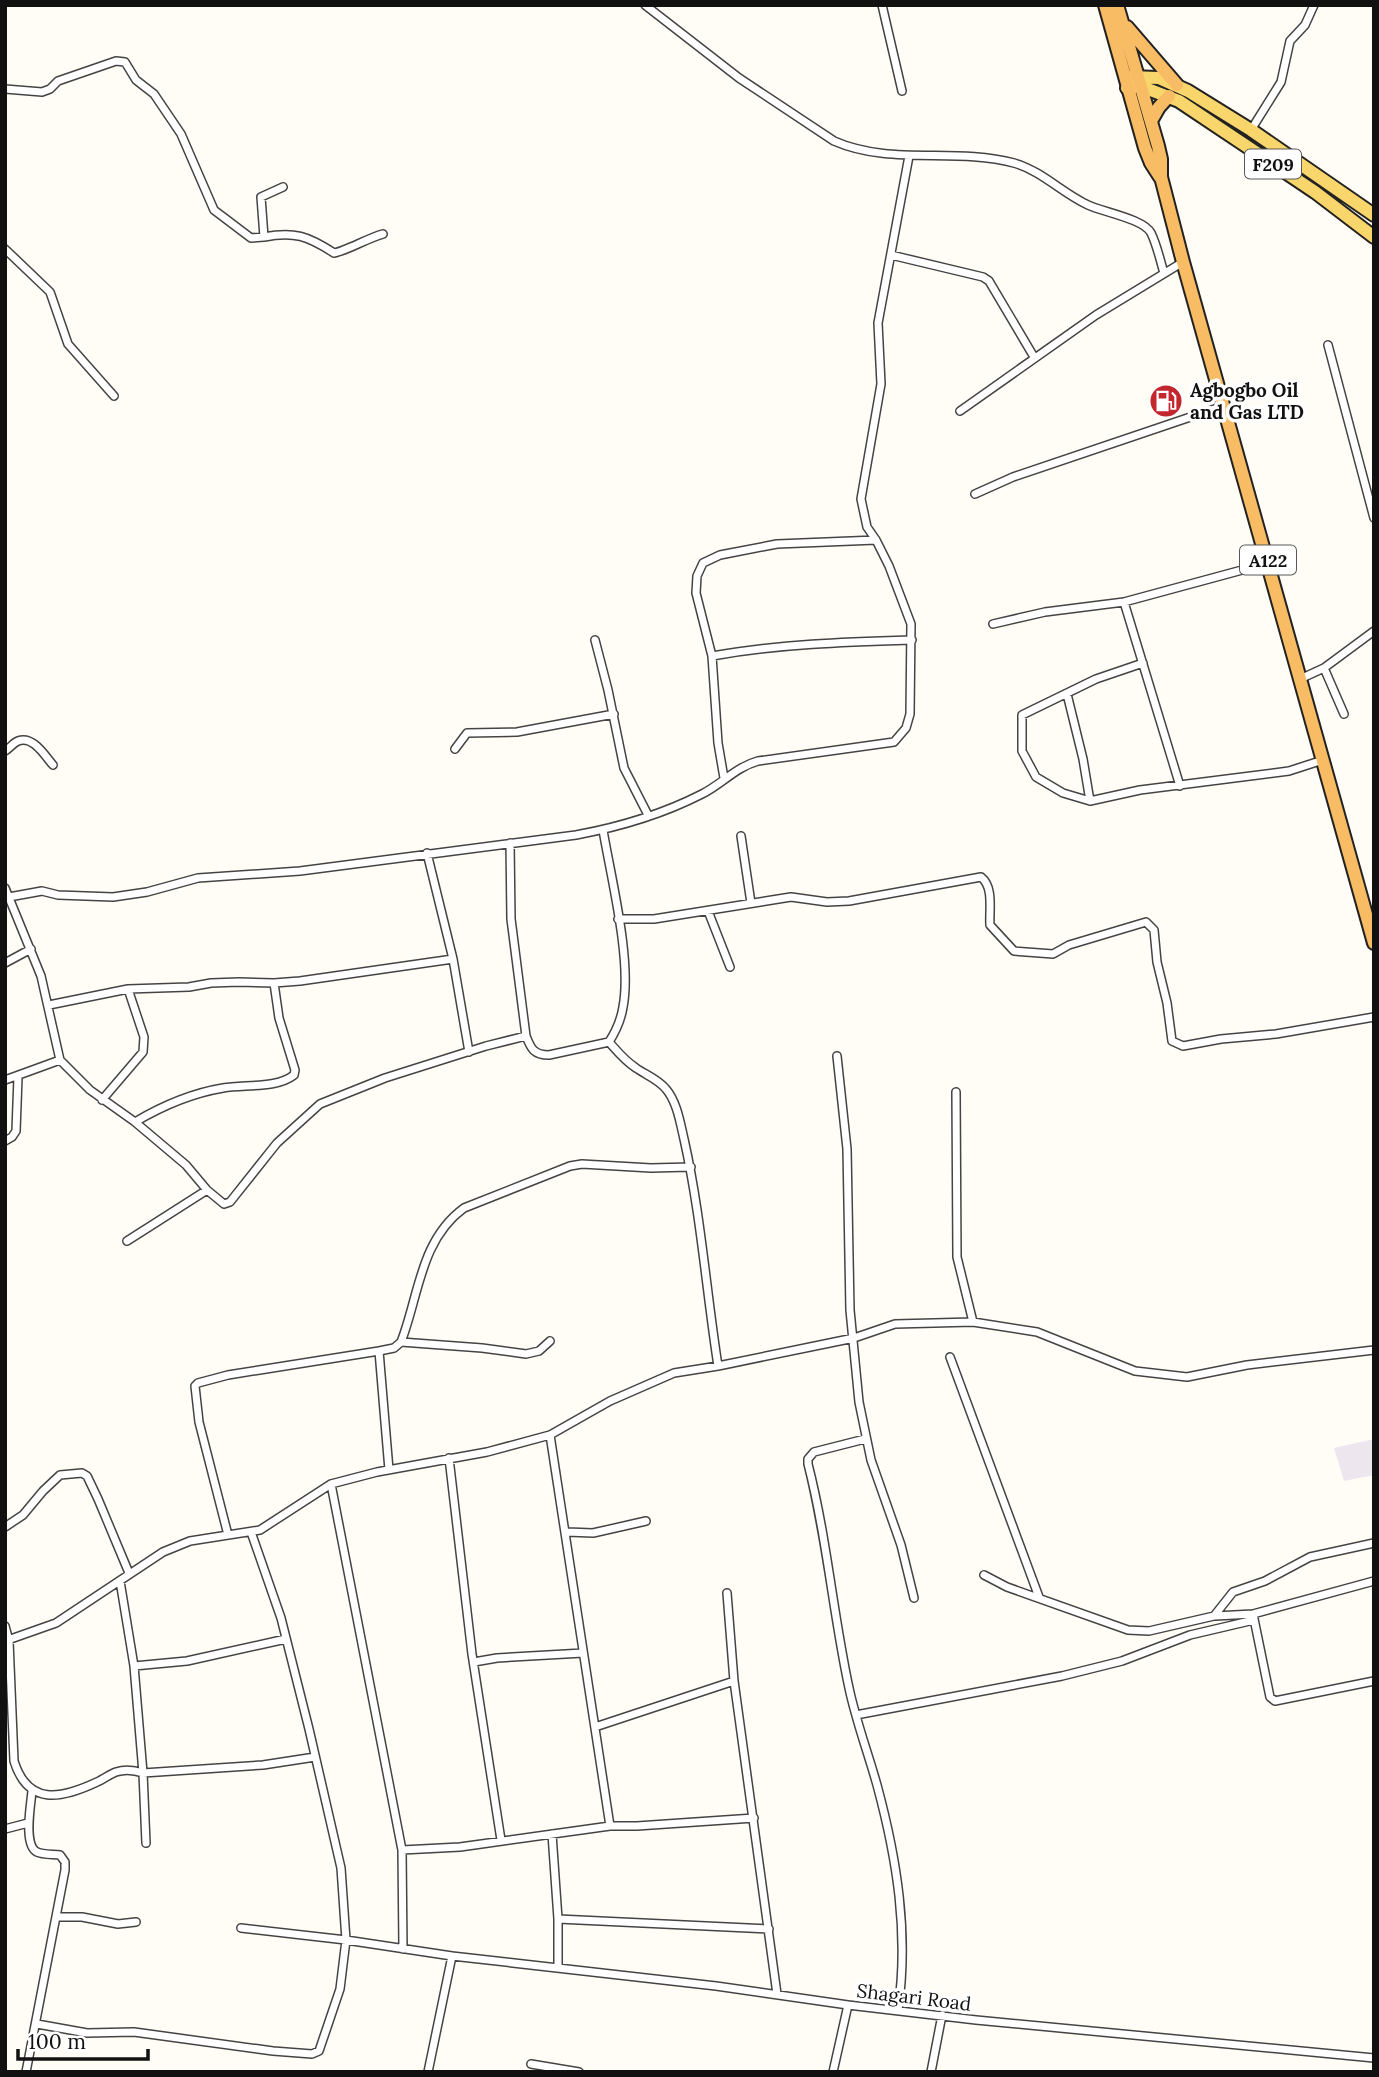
<svg xmlns="http://www.w3.org/2000/svg" width="1379" height="2077" viewBox="0 0 1379 2077" font-family="Lora,serif">
	<rect width="100%" height="100%" fill="#fffdf5"/>
	<path fill="#eee6ef" d="M1374,1439V1475L1344,1481L1334,1448Z"/>
	<g fill="none" stroke-linecap="round" stroke-linejoin="round">
		<defs>
			<path id="minor" d="M645,5L739,78L834,141C891,166 955,147 1014,163C1042,171 1062,193 1088,205C1103,212 1144,219 1151,233C1157,245 1160,260 1164,273
				M882,5L902,91
				M5,89L42,92L50,89L58,81L116,61L125,62L136,80L154,94L181,134L214,210L251,238L264,237L261,197L283,187
				M1251,130L1281,82L1290,41L1305,25L1314,5
				M264,237C294,231 308,236 334,253C346,251 368,238 383,234
				M5,249L50,292L68,344L114,396
				M891,255L983,277L989,281L1034,357
				M1328,345L1374,518
				M960,411L1096,315L1183,262
				M975,494L1013,477L1223,406
				M1124,602L1180,786
				M993,624L1045,612L1124,602L1268,563
				M595,640L608,690L624,768L648,815
				M712,656C779,644 845,642 912,640
				M1143,663L1096,679L1022,715V751L1036,777L1063,793L1090,801L1140,790L1289,771L1323,760
				M1324,668L1344,714
				M1300,679L1324,668L1374,631
				M1067,694L1083,759L1090,801
				M455,749L467,733L517,732L614,714
				M5,751C10,748 13,743 18,741C33,735 45,756 53,765
				M724,778L718,743L712,656L696,593L697,576L703,563L720,555L777,544L876,540
				M603,830C611,878 632,960 623,1007C621,1020 616,1031 609,1042C617,1051 625,1061 636,1068C646,1075 658,1079 666,1089C677,1102 680,1122 684,1139C701,1215 706,1289 718,1366
				M741,836L751,903
				M510,843L511,919L526,1036C531,1049 534,1055 549,1055L609,1042
				M427,853L453,959L469,1052
				M5,888L41,976L60,1060L90,1090L135,1122L186,1165L207,1190L224,1204L230,1202L277,1143L320,1104L385,1078L486,1046L526,1036
				M9,897L42,891L58,895L113,897L147,892L198,878L300,871L576,835C619,827 663,814 702,794C722,784 736,767 758,761L894,742L906,728L910,714L911,624L889,566L876,540L867,527L861,499L881,384L878,323L909,156
				M708,911L730,967
				M618,919H654L791,897L827,902L849,901L981,877C994,887 989,910 990,925L1014,951L1053,954L1069,945L1146,922L1154,930L1157,962L1167,1003L1172,1041L1183,1046L1221,1039L1276,1034L1374,1017
				M5,963L31,949
				M49,1005L128,989L189,987L211,983L239,982L274,983L300,981L453,959
				M837,1056L847,1149L850,1310L859,1402L871,1460L901,1545L914,1598
				M5,1080L60,1060
				M956,1092L957,1257L973,1322
				M102,1100L143,1052L144,1037L128,989
				M135,1122C162,1106 193,1093 223,1088C244,1084 276,1089 294,1075L295,1070L279,1018L274,983
				M5,1141L12,1137L16,1131L18,1077
				M127,1241L207,1190
				M401,1342L482,1348L526,1354L539,1351L550,1341
				M950,1357L1039,1597
				M550,1435L610,1826
				M865,1439L814,1452L808,1459V1464C827,1538 833,1614 849,1688C856,1721 868,1753 877,1785C897,1859 909,1934 898,2010
				M449,1458L472,1654L501,1840
				M389,1470L379,1351L394,1348L401,1342C419,1296 420,1240 464,1208L570,1166L582,1164L651,1168L691,1167
				M331,1484L402,1850L403,1949
				M5,1527L23,1515L43,1491L60,1475L82,1473L87,1476L98,1499L129,1573
				M251,1532L281,1618L309,1729L341,1868L346,1940L452,1956L716,1986L848,2005L976,2020L1374,2058
				M567,1532L593,1533L646,1521
				M228,1535L199,1422L195,1386L198,1383L228,1375L379,1351
				M984,1575L1007,1587L1128,1630L1149,1631L1214,1616L1233,1592L1265,1581L1310,1557L1374,1543
				M120,1581L134,1666L143,1773L146,1843
				M727,1593L734,1681L777,1994
				M1253,1614L1270,1697L1275,1701L1374,1681
				M1215,1616L1253,1614L1374,1581
				M5,1626L9,1641L14,1761C28,1806 61,1799 97,1782C104,1779 110,1774 116,1772C125,1769 134,1770 143,1773L263,1765L315,1757
				M5,1641L56,1623L163,1552L190,1541L260,1530L331,1484L377,1472L487,1452L550,1435L610,1401L674,1373L718,1366L854,1338L895,1324L973,1322L1037,1332L1135,1371L1187,1377L1247,1365L1374,1350
				M474,1662L497,1658L583,1653
				M134,1666L187,1661L286,1639
				M856,1715L1062,1676L1122,1661L1190,1635L1254,1620
				M595,1727L734,1681
				M5,1829L28,1823
				M552,1834L558,1919V1967
				M402,1850L460,1847L610,1826H637L754,1818
				M56,1917H82L118,1924L136,1922
				M558,1919L769,1929
				M37,2024L87,2033L134,2032L273,2051L312,2054L319,2051L340,1989L346,1940L241,1928
				M531,2064L579,2072
				M26,2072L65,1870V1862L60,1855C54,1854 43,1855 37,1852C23,1845 31,1804 32,1791
				M428,2072L452,1956
				M833,2072L848,2005
				M931,2072L942,2015"/>
			<path id="primary" d="M1128,77L1159,78L1188,91L1251,130L1374,215
				M1127,88L1140,86L1179,101L1315,192L1374,237"/>
			<path id="trunk" d="M1105,5L1145,148L1151,163L1160,177
				M1117,5L1158,146L1161,159V177L1183,262L1374,943
				M1127,27L1177,85
				M1151,121L1159,107L1169,96"/>
		</defs>
		<use href="#minor" stroke="#444" stroke-width="10"/>
		<use href="#primary" stroke="#222" stroke-width="16"/>
		<use href="#trunk" stroke="#222" stroke-width="16"/>
		<use href="#minor" stroke="#fff" stroke-width="7"/>
		<use href="#primary" stroke="#f9d66b" stroke-width="12"/>
		<use href="#trunk" stroke="#f7bc64" stroke-width="12"/>
	</g>
	<defs>
		<symbol id="fuel-disc" viewBox="-11 -11 22 22"><circle r="9.5" fill="#c4262e" stroke="#fff"/><path d="M-5.5-6h7V0h2V4h1.3V-2.5L3-4.5l.8-.8L6-3V5H2.5V1h-1V6h-7ZM-4.2-4.7v3.2H.2V-4.7Z" fill="#fff"/></symbol>
	</defs>
	<g fill-rule="evenodd">
		<use href="#fuel-disc" x="1147" y="382" width="38" height="38"/>
	</g>
	<g text-anchor="middle" dominant-baseline="central" stroke-width="7" stroke-linejoin="round" paint-order="stroke">
		<g fill="#fff" stroke="#585858" stroke-width="2">
			<rect x="1245" y="149.5" width="56" height="29" rx="5"/>
			<rect x="1240" y="545.5" width="56" height="29" rx="5"/>
		</g>
		<g font-size="18" font-weight="bold" fill="#111">
			<text x="1273" y="164">F209</text>
			<text x="1268" y="560">A122</text>
		</g>
		<g font-size="19" font-weight="bold" fill="#111" stroke="#fff" text-anchor="start">
			<text x="1190" y="390">Agbogbo Oil<tspan x="1190" dy="22">and Gas LTD</tspan></text>
		</g>
		<g font-size="19" fill="#111" stroke="#fff">
			<text transform="translate(914 1997) rotate(7)">Shagari Road</text>
		</g>
	</g>
	<rect width="1379" height="2077" fill="none" stroke="#111111" stroke-width="14"/>
	<path d="M18 2049v10h130v-10" fill="none" stroke="#111111" stroke-width="3.5"/>
	<text x="28" y="2049" font-size="21" fill="#111111" stroke="#ffffff" stroke-width="5" paint-order="stroke">100 m</text>
</svg>
